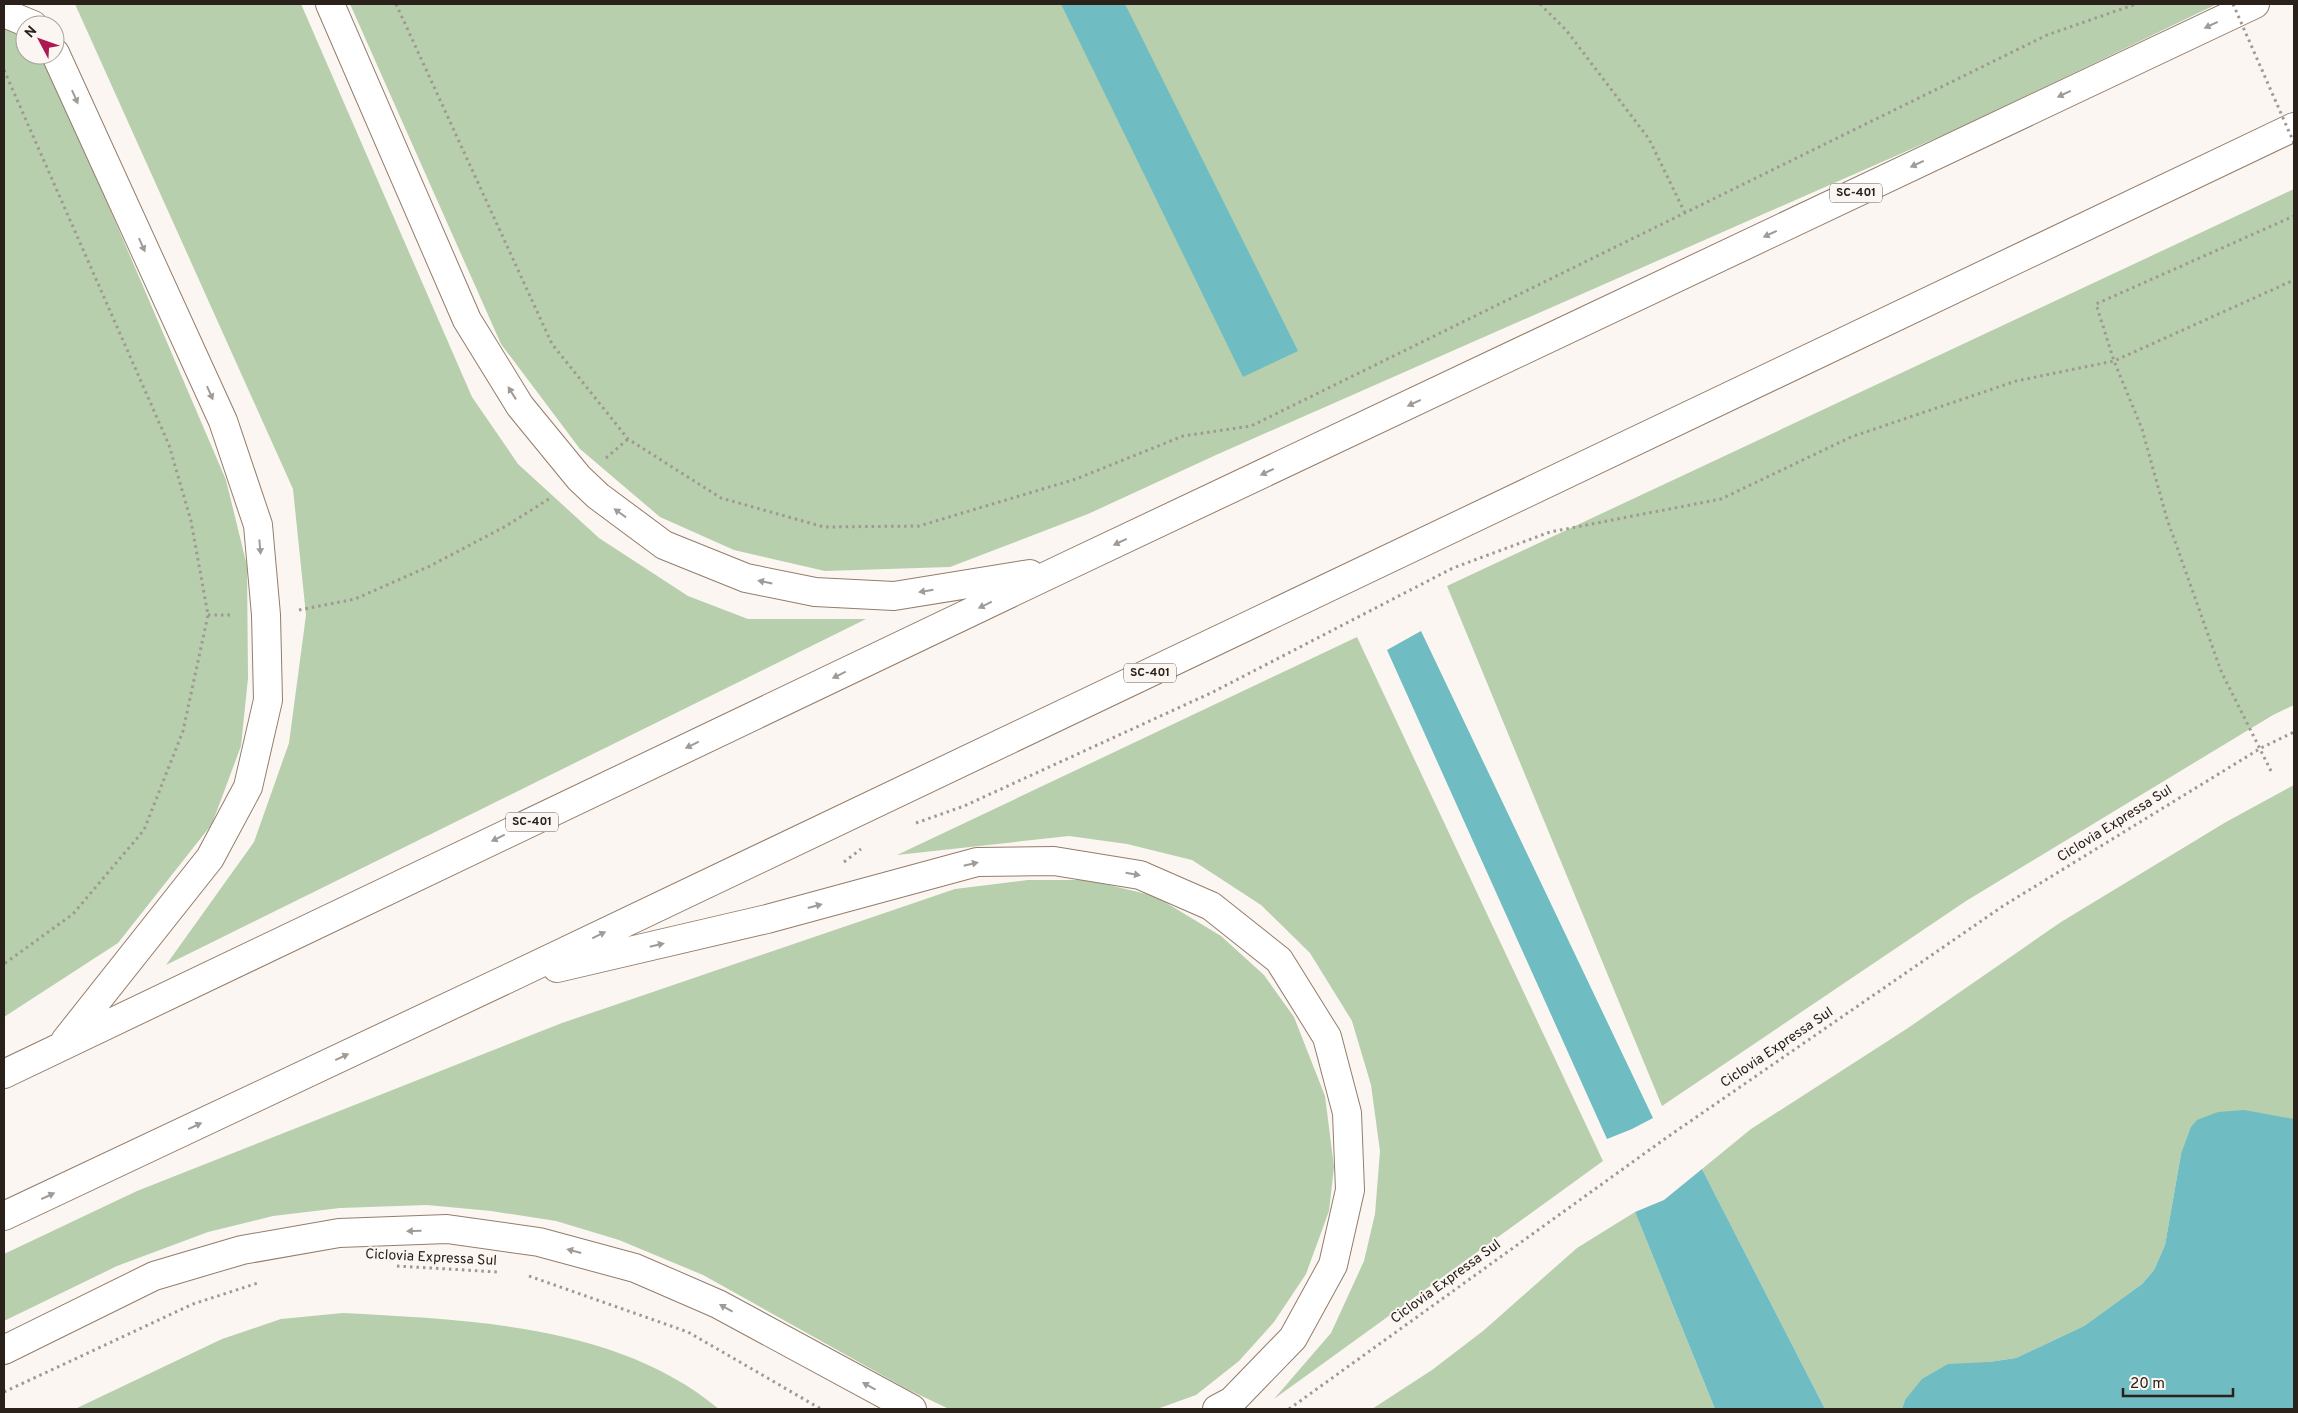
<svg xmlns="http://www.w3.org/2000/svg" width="2298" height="1413" viewBox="0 0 2298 1413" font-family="Overpass,sans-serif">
	<rect width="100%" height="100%" fill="#fbf6f2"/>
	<path fill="#b7cfac" d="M75,4H301L472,397L518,464L599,538L688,596L748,619H866L166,965L254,842L289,743L306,615L293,489Z
		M350,4H2217L1966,125L1216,455L1088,514L950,567L825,571L734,550L660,517L580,449L501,344Z
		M4,28H8L25,41V55H44L226,480L247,566L248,678L241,746L212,824L118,943L4,1017Z
		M2294,189V705L2273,715L1966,901L1662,1106L1447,586Z
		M1357,637L1603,1161L1274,1399L1331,1333L1364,1261L1375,1214L1380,1151L1371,1085L1352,1021L1310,953L1261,905L1192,860L1127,844L1069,836L897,855Z
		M2294,785V1119L2181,1154L2165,1245L2154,1270L2142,1284L2084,1326L2016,1358L1989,1362L1905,1400L1902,1409H1825L1702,1169L1751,1129L1908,1028L2061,922L2226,822Z
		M1028,880H1088L1155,896L1221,936L1264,975L1294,1017L1325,1096L1334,1167L1329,1211L1306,1274L1274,1322L1239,1361L1196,1395L1157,1409H949L907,1389L703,1275L619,1240L556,1221L491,1211L427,1205L340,1208L273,1216L208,1232L117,1266L4,1321V1254L137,1191L562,1023L955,889Z
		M1635,1212L1715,1409H1372L1432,1370L1483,1331L1577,1248Z
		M343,1313C469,1320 617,1324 719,1409H75L222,1339L281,1319Z"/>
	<path fill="#6fbdc2" d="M1061,4H1125L1298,351L1243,377Z
		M1421,631L1653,1118L1632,1129L1607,1139L1387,650Z
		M2244,1110L2294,1119V1409H1902L1905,1400L1922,1379L1948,1364L1989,1362L2016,1358L2084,1326L2142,1284L2154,1270L2165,1245L2181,1154L2191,1127L2197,1120L2218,1112Z
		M1702,1169L1825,1409H1715L1635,1212L1664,1200Z"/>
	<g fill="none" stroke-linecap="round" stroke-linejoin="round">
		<defs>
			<path id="highway" d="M330,4L467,320L520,406L579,478L598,496L664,545L746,578L815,592L894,596L1030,574
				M4,13L33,25
				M55,53L223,421L258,525L266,615L268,700L248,787L210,858L65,1041
				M557,968L767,919L977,862L1054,861L1140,875L1211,906L1279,960L1327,1037L1347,1113L1350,1190L1333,1265L1293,1338L1232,1401L1217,1409
				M4,1074L1061,569L2255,4
				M4,1216L507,979L2294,127
				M4,1350L154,1276L242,1250L339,1233L447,1229L539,1242L635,1268L718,1304L912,1409"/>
		</defs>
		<use href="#highway" stroke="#937d6b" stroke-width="30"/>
		<path stroke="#9f9893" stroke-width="3" stroke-dasharray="2.5 4" stroke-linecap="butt" d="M396,4L552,344L628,439L721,498L824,527L919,526L1076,479L1183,436L1251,426L2047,35L2136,4
			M1540,4L1566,30L1649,139L1685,213
			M4,70L169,445L191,521L208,615L183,731L144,830L73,914L4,964
			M606,458L628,439
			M299,610L355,599L430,566L506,526L552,497
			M208,615H232
			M2271,771L2221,671L2167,519L2142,429L2114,361L2096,304L2294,216
			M916,823L964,806L1213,692L1453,568L1550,532L1721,499L1851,437L2016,381L2114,361L2294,280
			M844,862L861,849
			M397,1266L498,1272
			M529,1276L688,1332L821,1409
			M4,1392L193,1304L258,1283
			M1289,1409L1666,1138L2003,906L2261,748L2294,732"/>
		<use href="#highway" stroke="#fff" stroke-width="28"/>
		<path stroke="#9f9893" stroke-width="3" stroke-dasharray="2.5 4" stroke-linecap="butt" d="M2233,4L2294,143"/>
	</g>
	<defs><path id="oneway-solid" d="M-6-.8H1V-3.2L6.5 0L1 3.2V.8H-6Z" transform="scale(1.25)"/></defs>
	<g fill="#9f9b98">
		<use href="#oneway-solid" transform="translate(2211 25) rotate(155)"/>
		<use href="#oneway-solid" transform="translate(2064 94) rotate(155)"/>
		<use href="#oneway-solid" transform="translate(75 97) rotate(66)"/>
		<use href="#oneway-solid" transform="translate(1917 164) rotate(155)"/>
		<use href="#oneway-solid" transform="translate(1770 234) rotate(155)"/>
		<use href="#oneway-solid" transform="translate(142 245) rotate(66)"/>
		<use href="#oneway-solid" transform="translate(210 393) rotate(66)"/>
		<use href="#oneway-solid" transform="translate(512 393) rotate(-122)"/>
		<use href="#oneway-solid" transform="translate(1414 403) rotate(155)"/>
		<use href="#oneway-solid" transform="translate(1267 472) rotate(155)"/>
		<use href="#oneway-solid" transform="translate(620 513) rotate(-144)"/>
		<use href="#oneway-solid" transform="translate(1120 542) rotate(155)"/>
		<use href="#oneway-solid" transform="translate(260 547) rotate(85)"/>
		<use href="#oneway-solid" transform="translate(765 582) rotate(-168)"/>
		<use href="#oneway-solid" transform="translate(926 591) rotate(171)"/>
		<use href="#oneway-solid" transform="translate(985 605) rotate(154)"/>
		<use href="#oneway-solid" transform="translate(839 675) rotate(154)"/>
		<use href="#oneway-solid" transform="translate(692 745) rotate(154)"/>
		<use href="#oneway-solid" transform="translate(498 838) rotate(154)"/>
		<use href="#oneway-solid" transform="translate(971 864) rotate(-13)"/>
		<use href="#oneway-solid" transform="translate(1133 874) rotate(10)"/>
		<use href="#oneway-solid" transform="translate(815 906) rotate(-15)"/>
		<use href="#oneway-solid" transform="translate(599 935) rotate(-26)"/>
		<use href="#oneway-solid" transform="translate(657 945) rotate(-13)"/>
		<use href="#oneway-solid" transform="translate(342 1057) rotate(-25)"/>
		<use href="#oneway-solid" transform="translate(195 1126) rotate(-25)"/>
		<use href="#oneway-solid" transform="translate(48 1196) rotate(-25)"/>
		<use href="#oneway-solid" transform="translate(414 1231) rotate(178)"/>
		<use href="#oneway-solid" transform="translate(574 1251) rotate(-165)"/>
		<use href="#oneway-solid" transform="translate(726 1308) rotate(-151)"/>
		<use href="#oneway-solid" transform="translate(869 1386) rotate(-151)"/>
	</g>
	<g text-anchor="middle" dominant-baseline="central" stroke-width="4" stroke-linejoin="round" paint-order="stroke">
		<g fill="#fbf6f2" stroke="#69615b" stroke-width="1">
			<rect x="1830" y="183.5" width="52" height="19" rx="4"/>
			<rect x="1124" y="663.5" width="52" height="19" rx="4"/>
			<rect x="506" y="812.5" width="52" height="19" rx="4"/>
		</g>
		<g font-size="12" font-weight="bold" fill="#2a211a">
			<text x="1856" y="193">SC-401</text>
			<text x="1150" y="673">SC-401</text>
			<text x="532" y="822">SC-401</text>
		</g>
		<g font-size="14" fill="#2a211a" stroke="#fbf6f2">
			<text transform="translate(2115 824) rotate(-32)">Ciclovia Expressa Sul</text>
			<text transform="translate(1777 1048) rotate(-34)">Ciclovia Expressa Sul</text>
			<text transform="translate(431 1258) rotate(3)">Ciclovia Expressa Sul</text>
			<text transform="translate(1446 1282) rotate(-36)">Ciclovia Expressa Sul</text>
		</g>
	</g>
	<rect width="2298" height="1413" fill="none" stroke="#2a211a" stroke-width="10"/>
	<g transform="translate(40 40) rotate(311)"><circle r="24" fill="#fbf6f2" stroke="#a7a19c"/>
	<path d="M0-4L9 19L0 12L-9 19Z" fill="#ab1a53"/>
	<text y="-8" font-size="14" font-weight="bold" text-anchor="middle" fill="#2a211a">N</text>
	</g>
	<path d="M2123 1388v8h110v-8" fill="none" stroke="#2a211a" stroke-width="2.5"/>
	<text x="2130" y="1388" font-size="15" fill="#2a211a" stroke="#fbf6f2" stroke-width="4" paint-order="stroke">20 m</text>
</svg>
